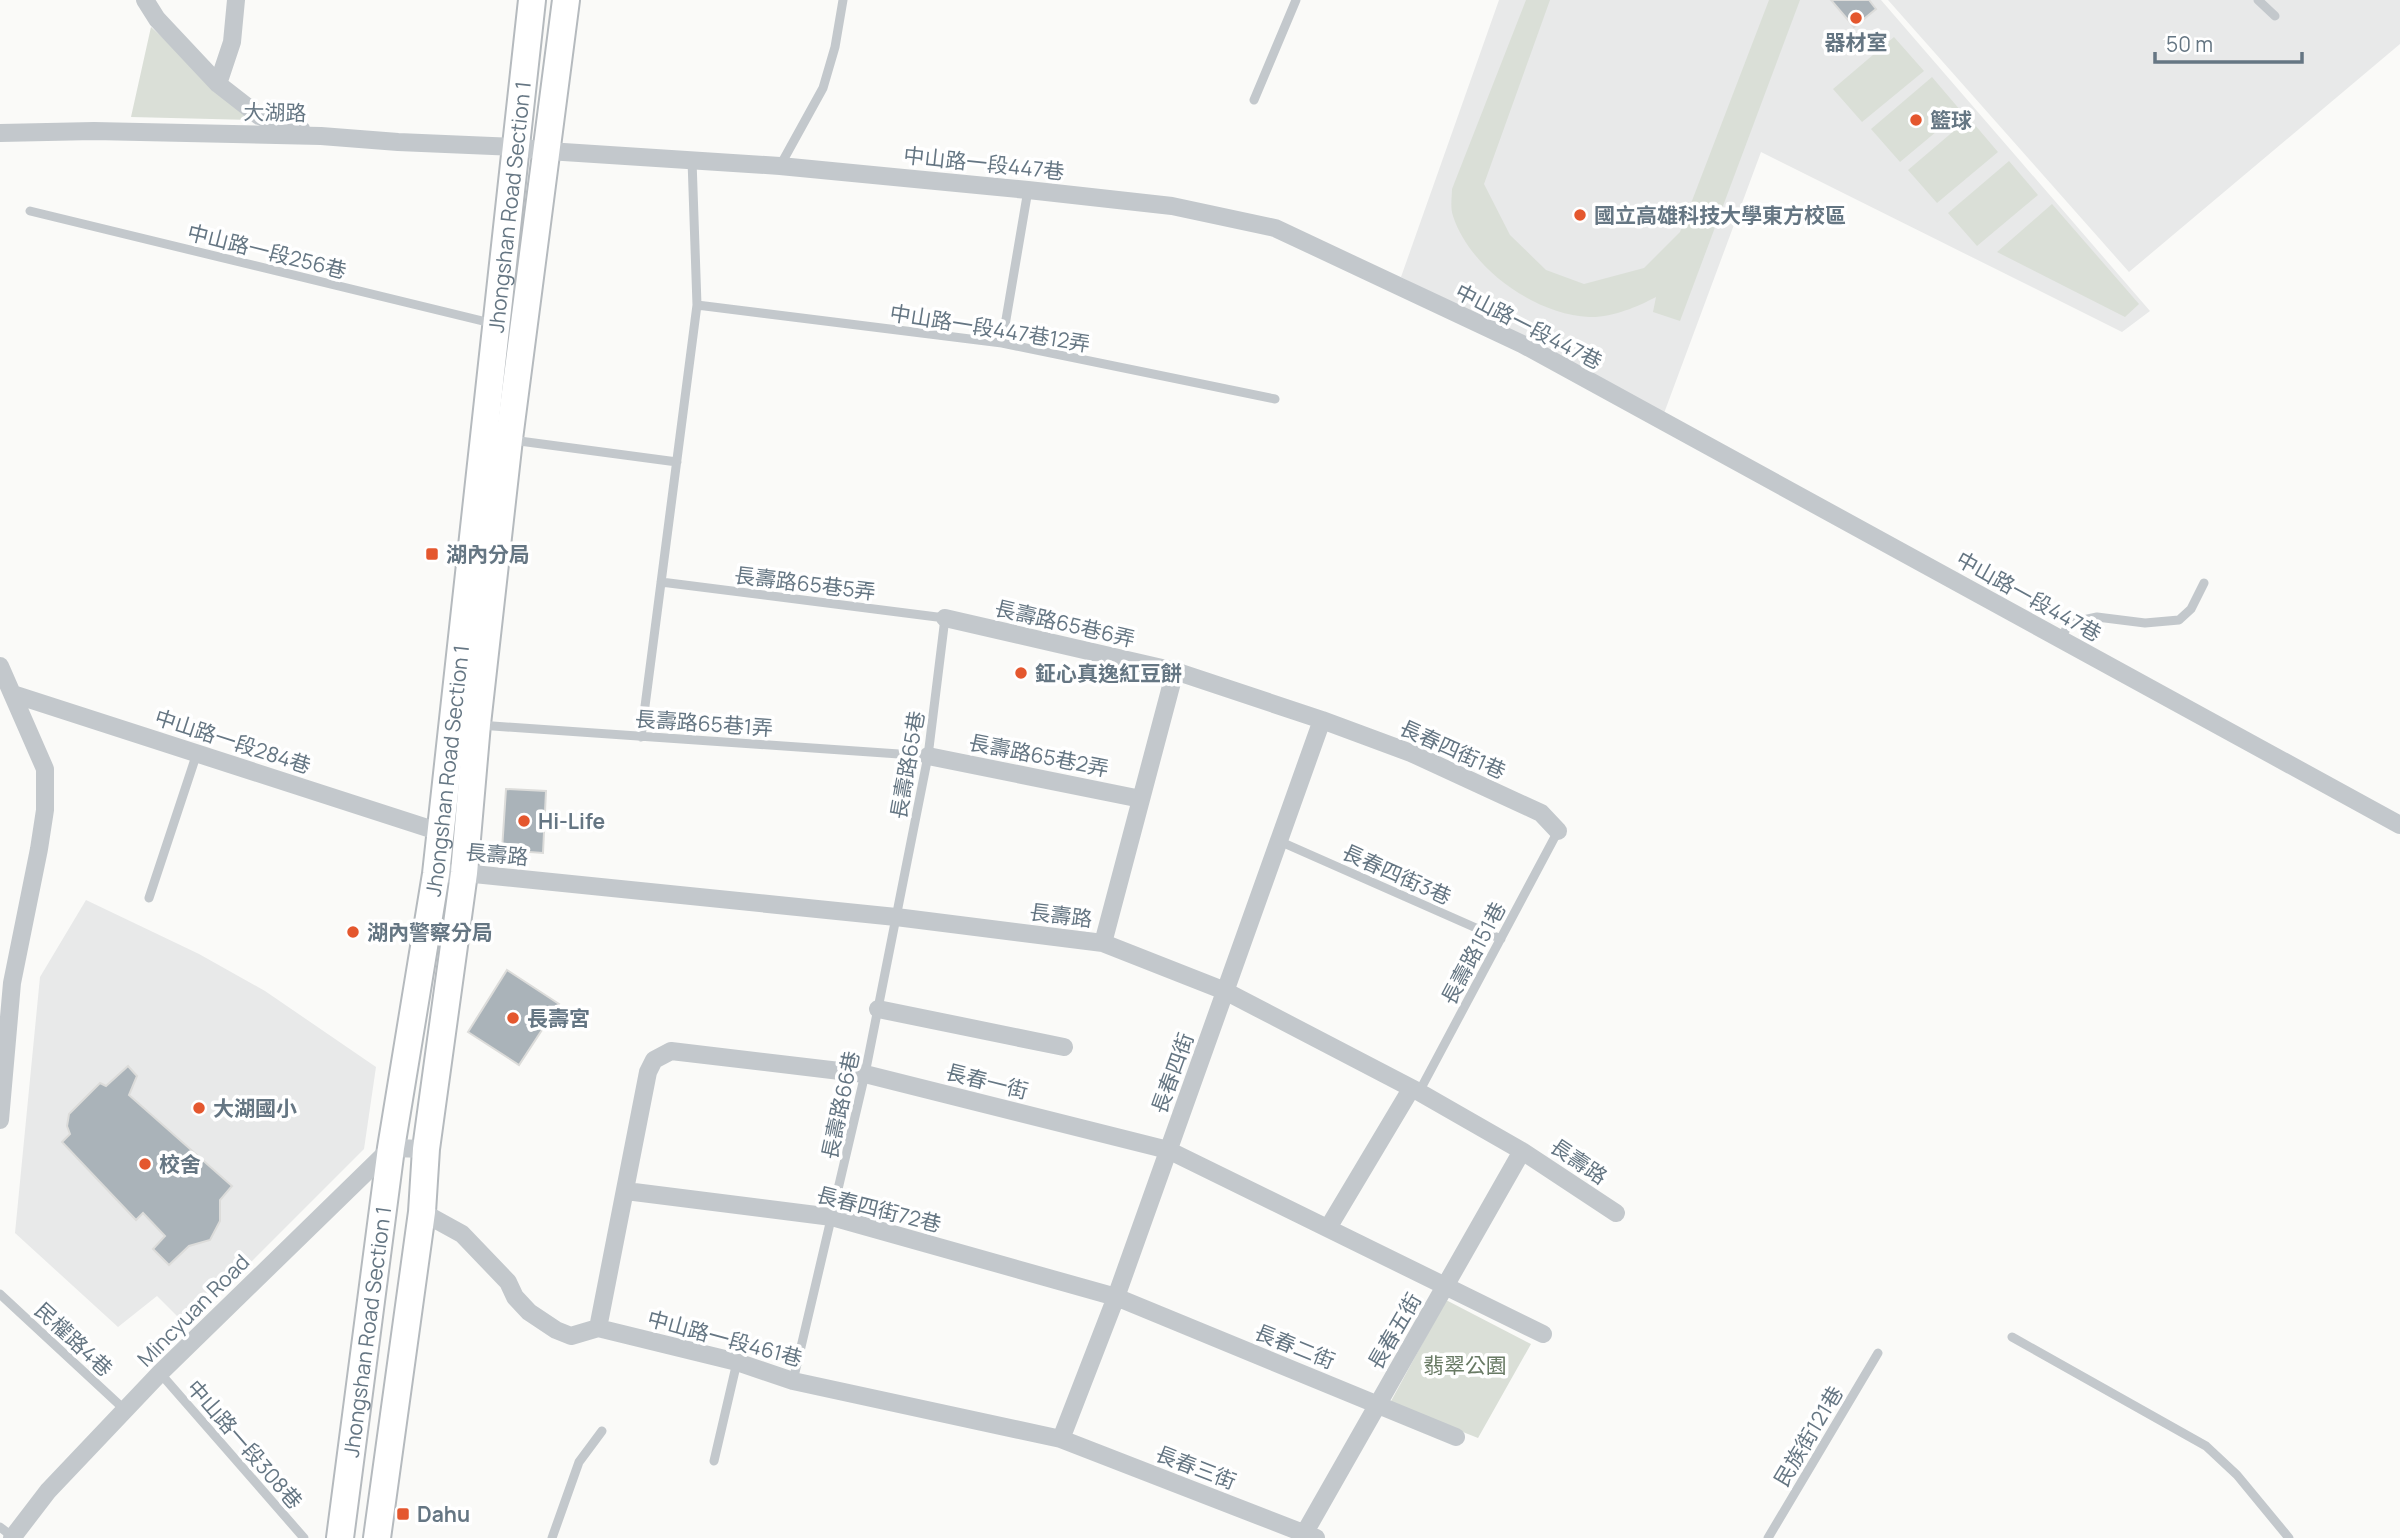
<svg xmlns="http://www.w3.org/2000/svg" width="2400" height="1538" viewBox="0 0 2400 1538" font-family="Manrope,'Noto Sans TC',sans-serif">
	<rect width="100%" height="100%" fill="#fafaf8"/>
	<path fill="#e8e9e9" d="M1499,0H1881L2150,311L2122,332L1761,152L1663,416L1401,277Z
		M1888,0H2400V44L2129,272Z
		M86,900L199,954L265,991L376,1067L364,1149L187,1326L157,1296L118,1327L15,1233L40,977Z"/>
	<path fill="#dadfd7" d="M1526,0H1550L1484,184L1510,235L1546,270L1584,284L1644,268L1680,232L1769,0H1800L1680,321L1653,312L1656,297C1637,307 1611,318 1589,317C1534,314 1470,268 1453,216C1450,207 1452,197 1452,189Z
		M151,27L252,120L131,117Z
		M1894,37L1924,71L1862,122L1833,89Z
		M1932,77L1961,111L1900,162L1871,129Z
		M1969,118L1998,152L1937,203L1908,170Z
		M2009,161L2038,195L1977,246L1948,213Z
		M2052,204L2139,304L2125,317L1997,252Z
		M1446,1300L1531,1344L1478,1438L1390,1403Z"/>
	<path fill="#aab3b9" stroke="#dcdcda" stroke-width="2" d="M1831,0H1869L1876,9L1854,27Z
		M506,789L546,791L543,853L502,850Z
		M507,970L559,1004L519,1065L468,1032Z
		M128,1066L137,1076L129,1095L232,1186L220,1200V1221L210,1240L189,1246L169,1265L153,1249L165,1236L143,1213L136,1220L62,1142L70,1134L67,1126L69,1114L100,1083L106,1086Z"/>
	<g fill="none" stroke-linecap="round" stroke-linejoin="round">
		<defs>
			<g id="primary">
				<path id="s1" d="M340,1538L391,1148L436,874L532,0"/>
				<path d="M377,1538L422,1212L426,1149L464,873L477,724L509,439L566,0"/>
			</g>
		</defs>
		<use href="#primary" stroke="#b5babe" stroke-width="30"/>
		<path stroke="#c3c8cc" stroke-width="9" d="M2258,0L2275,16
			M1254,100L1296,0
			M692,160L697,305
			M780,166L823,88L835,47L843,0
			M30,211L495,324
			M1002,343L1028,190
			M512,440L677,462
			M661,582L945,618L928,756L865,1074L793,1381
			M2061,639L2069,623L2097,617L2145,623L2179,620L2191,609L2204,583
			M479,725L928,756
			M641,737L697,305L1002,343L1275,399
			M1279,841L1501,939
			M149,898L197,753
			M1419,1092L1558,831
			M0,1294L125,1410
			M2012,1337L2206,1446L2237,1475L2289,1538
			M160,1373L304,1538
			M714,1461L737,1362
			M0,1527L13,1537
			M552,1538L579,1462L602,1431
			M1768,1538L1878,1353"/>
		<path stroke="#c3c8cc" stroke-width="18" d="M145,0L157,19L218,84L259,116L301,129
			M218,84L232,42L236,0
			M0,133L94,131L321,136L398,142L515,147L548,151L780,166L1028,190L1172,206L1275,228L1522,344L2400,825
			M945,618L1175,671L1322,720L1411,753L1541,813L1558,831
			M0,666L45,769V810L39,849L12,983L0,1120
			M13,694L440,832
			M928,756L1141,799
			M436,874L464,873L896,917L1103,943L1225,991L1419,1092L1522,1151L1616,1213
			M1103,943L1175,671
			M878,1009L1064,1047
			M626,1191L832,1217L1116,1297L1456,1437
			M422,1212L462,1234L508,1282L515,1297L529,1312L556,1330L571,1336L598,1328L737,1362L793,1381L1061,1439L1316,1538
			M1328,1228L1411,1089
			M598,1328L648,1072L654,1060L671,1051L865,1074L1168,1150L1543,1334
			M1061,1439L1116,1297L1322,720
			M1304,1534L1522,1151
			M12,1538L48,1491L160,1373L391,1148L426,1149"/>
		<use href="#primary" stroke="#fff" stroke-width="26"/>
	</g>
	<g fill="#e4572e" stroke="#fff" stroke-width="2.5">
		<circle cx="1856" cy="18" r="7"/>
		<circle cx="1916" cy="120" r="7"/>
		<circle cx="1580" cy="215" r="7"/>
		<rect x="425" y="547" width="14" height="14" rx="3.5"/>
		<circle cx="1021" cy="673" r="7"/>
		<circle cx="524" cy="821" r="7"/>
		<circle cx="353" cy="932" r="7"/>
		<circle cx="513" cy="1018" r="7"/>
		<circle cx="199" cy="1108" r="7"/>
		<circle cx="145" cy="1164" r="7"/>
		<rect x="396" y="1507" width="14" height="14" rx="3.5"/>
	</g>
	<g text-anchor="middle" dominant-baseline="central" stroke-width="7" stroke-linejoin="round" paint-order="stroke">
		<g font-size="21" font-weight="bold" fill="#657683" stroke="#fff" text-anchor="start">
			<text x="1856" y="42" text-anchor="middle">器材室</text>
			<text x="1930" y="120">籃球</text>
			<text x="1594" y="215">國立高雄科技大學東方校區</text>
			<text x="446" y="554">湖內分局</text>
			<text x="1035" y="673">鉦心真逸紅豆餅</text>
			<text x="538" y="821">Hi-Life</text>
			<text x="367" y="932">湖內警察分局</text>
			<text x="527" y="1018">長壽宮</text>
			<text x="213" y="1108">大湖國小</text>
			<text x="159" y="1164">校舍</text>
			<text x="417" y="1514">Dahu</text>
		</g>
		<g font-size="21" fill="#657683" stroke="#fff">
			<text transform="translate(275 112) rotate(1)">大湖路</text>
			<text transform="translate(984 163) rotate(6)">中山路一段447巷</text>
			<text stroke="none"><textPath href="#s1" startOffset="1342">Jhongshan Road Section 1</textPath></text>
			<text transform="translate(267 251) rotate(14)">中山路一段256巷</text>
			<text transform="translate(1529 326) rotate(27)">中山路一段447巷</text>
			<text transform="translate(990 328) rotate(9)">中山路一段447巷12弄</text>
			<text transform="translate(805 583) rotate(7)">長壽路65巷5弄</text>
			<text transform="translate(2029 596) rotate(29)">中山路一段447巷</text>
			<text transform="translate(1065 623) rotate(13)">長壽路65巷6弄</text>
			<text transform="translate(704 723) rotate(4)">長壽路65巷1弄</text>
			<text transform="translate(233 741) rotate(18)">中山路一段284巷</text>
			<text transform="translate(1453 749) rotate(24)">長春四街1巷</text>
			<text transform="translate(1039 755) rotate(11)">長壽路65巷2弄</text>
			<text transform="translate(907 765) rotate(-80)">長壽路65巷</text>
			<text stroke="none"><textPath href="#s1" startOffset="775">Jhongshan Road Section 1</textPath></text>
			<text transform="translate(497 854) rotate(5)">長壽路</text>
			<text transform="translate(1397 874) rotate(24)">長春四街3巷</text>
			<text transform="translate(1061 915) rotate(7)">長壽路</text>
			<text transform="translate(1473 953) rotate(-62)">長壽路151巷</text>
			<text transform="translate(1172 1073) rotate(-70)">長春四街</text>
			<text transform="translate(987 1081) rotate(14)">長春一街</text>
			<text transform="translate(840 1105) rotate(-78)">長壽路66巷</text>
			<text transform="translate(1579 1161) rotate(34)">長壽路</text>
			<text transform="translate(879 1209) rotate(14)">長春四街72巷</text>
			<text transform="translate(193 1310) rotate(-45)">Mincyuan Road</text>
			<text transform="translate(1394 1331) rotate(-60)">長春五街</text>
			<text stroke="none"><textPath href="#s1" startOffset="208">Jhongshan Road Section 1</textPath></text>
			<text transform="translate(725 1338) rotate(15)">中山路一段461巷</text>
			<text transform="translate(74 1339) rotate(43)">民權路4巷</text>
			<text transform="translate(1295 1346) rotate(22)">長春二街</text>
			<text transform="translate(1808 1436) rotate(-59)">民族街121巷</text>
			<text transform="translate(245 1444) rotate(49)">中山路一段308巷</text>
			<text transform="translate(1196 1467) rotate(21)">長春三街</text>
		</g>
		<g font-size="21" fill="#687a64" stroke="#fff">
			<text x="1465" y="1365">翡翠公園</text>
		</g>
	</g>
	<path d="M2155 52v10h147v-10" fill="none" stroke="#657683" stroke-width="3.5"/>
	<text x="2166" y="52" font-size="21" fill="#657683" stroke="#ffffff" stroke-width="5" paint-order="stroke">50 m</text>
</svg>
